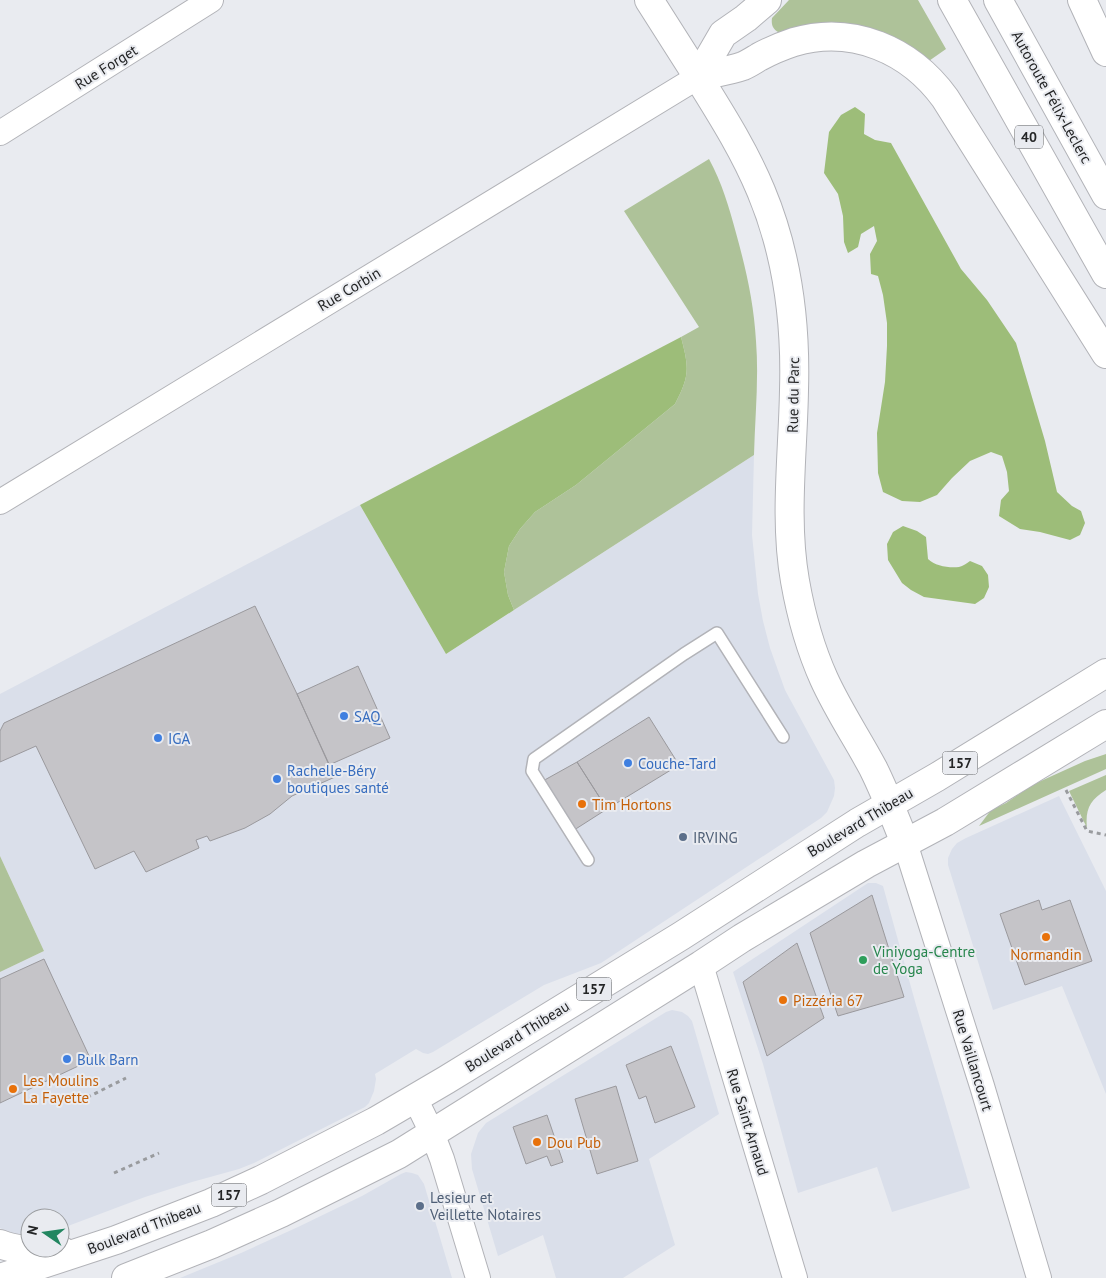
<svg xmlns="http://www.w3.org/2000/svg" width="1106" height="1278" viewBox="0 0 1106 1278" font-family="'PT Sans',sans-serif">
	<rect width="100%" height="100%" fill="#e9ebf0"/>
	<path fill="#dadfea" d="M754,455L752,535L758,594L763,621L770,648L785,690L834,780L835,788L834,796L827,812L821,818L601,963L544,985L433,1052L428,1054L423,1053L416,1049L375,1074L376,1079L374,1091L369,1103L365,1107L254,1163L239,1169L192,1182L145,1197L60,1229V1218H30V1237L10,1233L0,1228V972L44,951L0,856V694L360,505L446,654Z
		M1059,796L1106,891V1094L1062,986L993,1010L948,865V858L952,849L957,843L966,838Z
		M868,883H876L883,886L916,1005L970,1188L892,1212L877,1167L798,1193L763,1064L733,972Z
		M672,1010L682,1012L688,1016L692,1021L719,1114L649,1159L675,1245L623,1278H556L543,1235L498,1256L472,1169L471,1154L478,1133L486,1123L666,1012Z
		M406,1172L412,1173L418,1175L424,1184L452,1278H180L241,1253L298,1227L362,1196L401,1174Z"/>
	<path fill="#aec299" d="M789,0H918L946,49L926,63L778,32C773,29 771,25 772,18Z
		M709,159C722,183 729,207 736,233C746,269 754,304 756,341C759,379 755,417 754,455L514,610L508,595L504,572L509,546L520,529L535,512L576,485L675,404C690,375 689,368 681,337L699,327L624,211Z
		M1106,754V769L979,826L991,810L1006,803L1032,785L1085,761Z
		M1106,775V790C1090,800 1085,809 1087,828L1069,791Z
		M0,856L44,951L0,972Z"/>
	<path fill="#9dbd79" d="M855,107L865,114L864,134L875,140L891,143L961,269L987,300L1016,343L1045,441L1057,492L1072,506L1081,511L1085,523L1080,535L1070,540L1040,532L1020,529L999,516L1001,500L1009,491L1007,472L1002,456L991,452L970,461L952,478L937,495L920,502L902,501L883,492L878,473L877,433L885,382L887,346V323L883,295L878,276L871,274L870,254L877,241L874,226L861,234L858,247L848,253L844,242L843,216L838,194L824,173L829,132L841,115Z
		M681,337C689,368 690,375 675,404L576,485L535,512L520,529L509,546L504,572L508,595L514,610L446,654L360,505Z
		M903,526L917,531L926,537L928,559C935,566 948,568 959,567C963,566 967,563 970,561L982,566L988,575L989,587L984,598L975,604L924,597L911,590L902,583L888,560L887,544L893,532Z"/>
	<path fill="#c5c4c8" stroke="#9a999d" d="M255,606L297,694L335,777L292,796L270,814L245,828L210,841L207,836L196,840L199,848L146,872L134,851L95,869L36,746L0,762V731L4,723Z
		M358,666L390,738L329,765L297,694Z
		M649,717L679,765L607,809L577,762Z
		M577,762L607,809L571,832L541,782Z
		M872,895L904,997L838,1016L810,933Z
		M1039,900L1042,910L1070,900L1092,961L1025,985L1000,914Z
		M797,943L824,1018L767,1056L743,982Z
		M44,959L91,1060L0,1103V979Z
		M671,1046L695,1107L655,1123L646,1096L639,1099L626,1065Z
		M616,1086L638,1161L597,1174L575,1099Z
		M547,1115L563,1162L551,1166L547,1156L526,1164L513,1127Z"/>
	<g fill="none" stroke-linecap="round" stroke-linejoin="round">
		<defs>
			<path id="service" d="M588,860L532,771L534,759L684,654L717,633L783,737"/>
			<path id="minor" d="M0,133L211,0
				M0,502L698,77
				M905,843L982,1086L1039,1278
				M701,965L795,1278
				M415,1098L432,1133L442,1159L478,1278"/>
			<path id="tertiary" d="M649,0L698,77"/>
			<path id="secondary" d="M698,77C721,114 744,150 761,191C787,253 796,323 794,390C793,453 784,519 795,581C801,615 810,648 824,679C838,710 857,738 873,768C885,792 895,818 905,843"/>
			<path id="primary" d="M0,1244C19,1252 41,1250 62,1251
				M0,1278L116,1240L211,1203L261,1180L376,1121L446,1080L681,936L857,823L937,777L1106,673
				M126,1278L212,1244L281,1213L399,1154L701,965L742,938L866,864L945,822L1106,724"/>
			<path id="motorway" d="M952,0L1106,274
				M998,0L1106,195
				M1082,0L1106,52
				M698,77C713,73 728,71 743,66C748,64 754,60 759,57C770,51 782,46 794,42C853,25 910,50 945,98L1106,354
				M698,77L723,34L746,18L767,0"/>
		</defs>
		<use href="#service" stroke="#b2b3b8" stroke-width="14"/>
		<use href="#minor" stroke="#b2b3b8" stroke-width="26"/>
		<use href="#tertiary" stroke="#b2b3b8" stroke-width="30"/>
		<use href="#secondary" stroke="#b2b3b8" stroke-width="30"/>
		<use href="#primary" stroke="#b2b3b8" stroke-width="30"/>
		<use href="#motorway" stroke="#b2b3b8" stroke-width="30"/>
		<path stroke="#999b9e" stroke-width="3" stroke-dasharray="4 4" stroke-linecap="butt" d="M1066,790L1087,831L1106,835
			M80,1101L126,1078
			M114,1173L159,1153"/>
		<use href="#service" stroke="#fff" stroke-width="11"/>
		<use href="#minor" stroke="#fff" stroke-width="24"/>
		<use href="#tertiary" stroke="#fff" stroke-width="28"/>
		<use href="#secondary" stroke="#fff" stroke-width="28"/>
		<use href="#primary" stroke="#fff" stroke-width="28"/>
		<use href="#motorway" stroke="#fff" stroke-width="28"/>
	</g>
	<g fill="#3f7fe0" stroke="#e9ebf0" stroke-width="2">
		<circle cx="344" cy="716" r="5"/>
		<circle cx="158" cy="738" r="5"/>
		<circle cx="628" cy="763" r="5"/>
		<circle cx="277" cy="779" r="5"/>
		<circle cx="67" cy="1059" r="5"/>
	</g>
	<g fill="#e8710a" stroke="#e9ebf0" stroke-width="2">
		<circle cx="582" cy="804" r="5"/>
		<circle cx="1046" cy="937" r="5"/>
		<circle cx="783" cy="1000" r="5"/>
		<circle cx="13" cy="1089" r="5"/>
		<circle cx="537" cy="1142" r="5"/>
	</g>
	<g fill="#5c6f8a" stroke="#e9ebf0" stroke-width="2">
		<circle cx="683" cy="837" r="5"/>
		<circle cx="420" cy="1206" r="5"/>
	</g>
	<circle fill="#2e9e5b" stroke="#e9ebf0" stroke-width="2" cx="863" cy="960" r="5"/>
	<g text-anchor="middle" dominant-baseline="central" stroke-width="4" stroke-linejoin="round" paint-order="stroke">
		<g fill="#e9ebf0" stroke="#5f6063" stroke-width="1">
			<rect x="1015" y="125.5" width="28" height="23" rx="4"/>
			<rect x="942.5" y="751.5" width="35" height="23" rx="4"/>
			<rect x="576.5" y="977.5" width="35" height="23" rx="4"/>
			<rect x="211.5" y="1183.5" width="35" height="23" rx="4"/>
		</g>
		<g font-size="14" font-weight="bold" fill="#242526">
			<text x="1029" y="137">40</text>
			<text x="960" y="763">157</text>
			<text x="594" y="989">157</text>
			<text x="229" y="1195">157</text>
		</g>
		<g font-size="15" fill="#242526" stroke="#e9ebf0">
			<text transform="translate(106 67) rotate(-32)">Rue Forget</text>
			<text transform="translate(1052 97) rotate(61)">Autoroute Félix-Leclerc</text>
			<text transform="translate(349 289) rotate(-31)">Rue Corbin</text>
			<text transform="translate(793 395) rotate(-89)">Rue du Parc</text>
			<text transform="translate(860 822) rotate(-31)">Boulevard Thibeau</text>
			<text transform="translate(517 1036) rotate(-32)">Boulevard Thibeau</text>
			<text transform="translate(973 1060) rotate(73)">Rue Vaillancourt</text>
			<text transform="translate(748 1122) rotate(73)">Rue Saint Arnaud</text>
			<text transform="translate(144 1228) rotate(-21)">Boulevard Thibeau</text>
		</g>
		<g font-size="15" fill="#366cbe" stroke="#e9ebf0" text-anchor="start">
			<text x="354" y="716">SAQ</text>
			<text x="168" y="738">IGA</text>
			<text x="638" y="763">Couche-Tard</text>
			<text x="287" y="770">Rachelle-Béry<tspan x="287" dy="17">boutiques santé</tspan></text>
			<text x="77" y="1059">Bulk Barn</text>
		</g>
		<g font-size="15" fill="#c56008" stroke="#e9ebf0" text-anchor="start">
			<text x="592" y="804">Tim Hortons</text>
			<text x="1046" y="954" text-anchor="middle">Normandin</text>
			<text x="793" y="1000">Pizzéria 67</text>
			<text x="23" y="1080">Les Moulins<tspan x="23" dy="17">La Fayette</tspan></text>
			<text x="547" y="1142">Dou Pub</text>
		</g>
		<g font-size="15" fill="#4e5e75" stroke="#e9ebf0" text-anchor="start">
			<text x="693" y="837">IRVING</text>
			<text x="430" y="1197">Lesieur et<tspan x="430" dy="17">Veillette Notaires</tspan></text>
		</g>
		<g font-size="15" fill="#27864d" stroke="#e9ebf0" text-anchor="start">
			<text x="873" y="951">Viniyoga-Centre<tspan x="873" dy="17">de Yoga</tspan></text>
		</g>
	</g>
	<g transform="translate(45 1233) rotate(283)"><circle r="24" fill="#e9ebf0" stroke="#9a9c9f"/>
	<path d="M0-4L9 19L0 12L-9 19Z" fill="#228660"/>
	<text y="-8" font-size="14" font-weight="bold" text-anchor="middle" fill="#242526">N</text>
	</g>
</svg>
